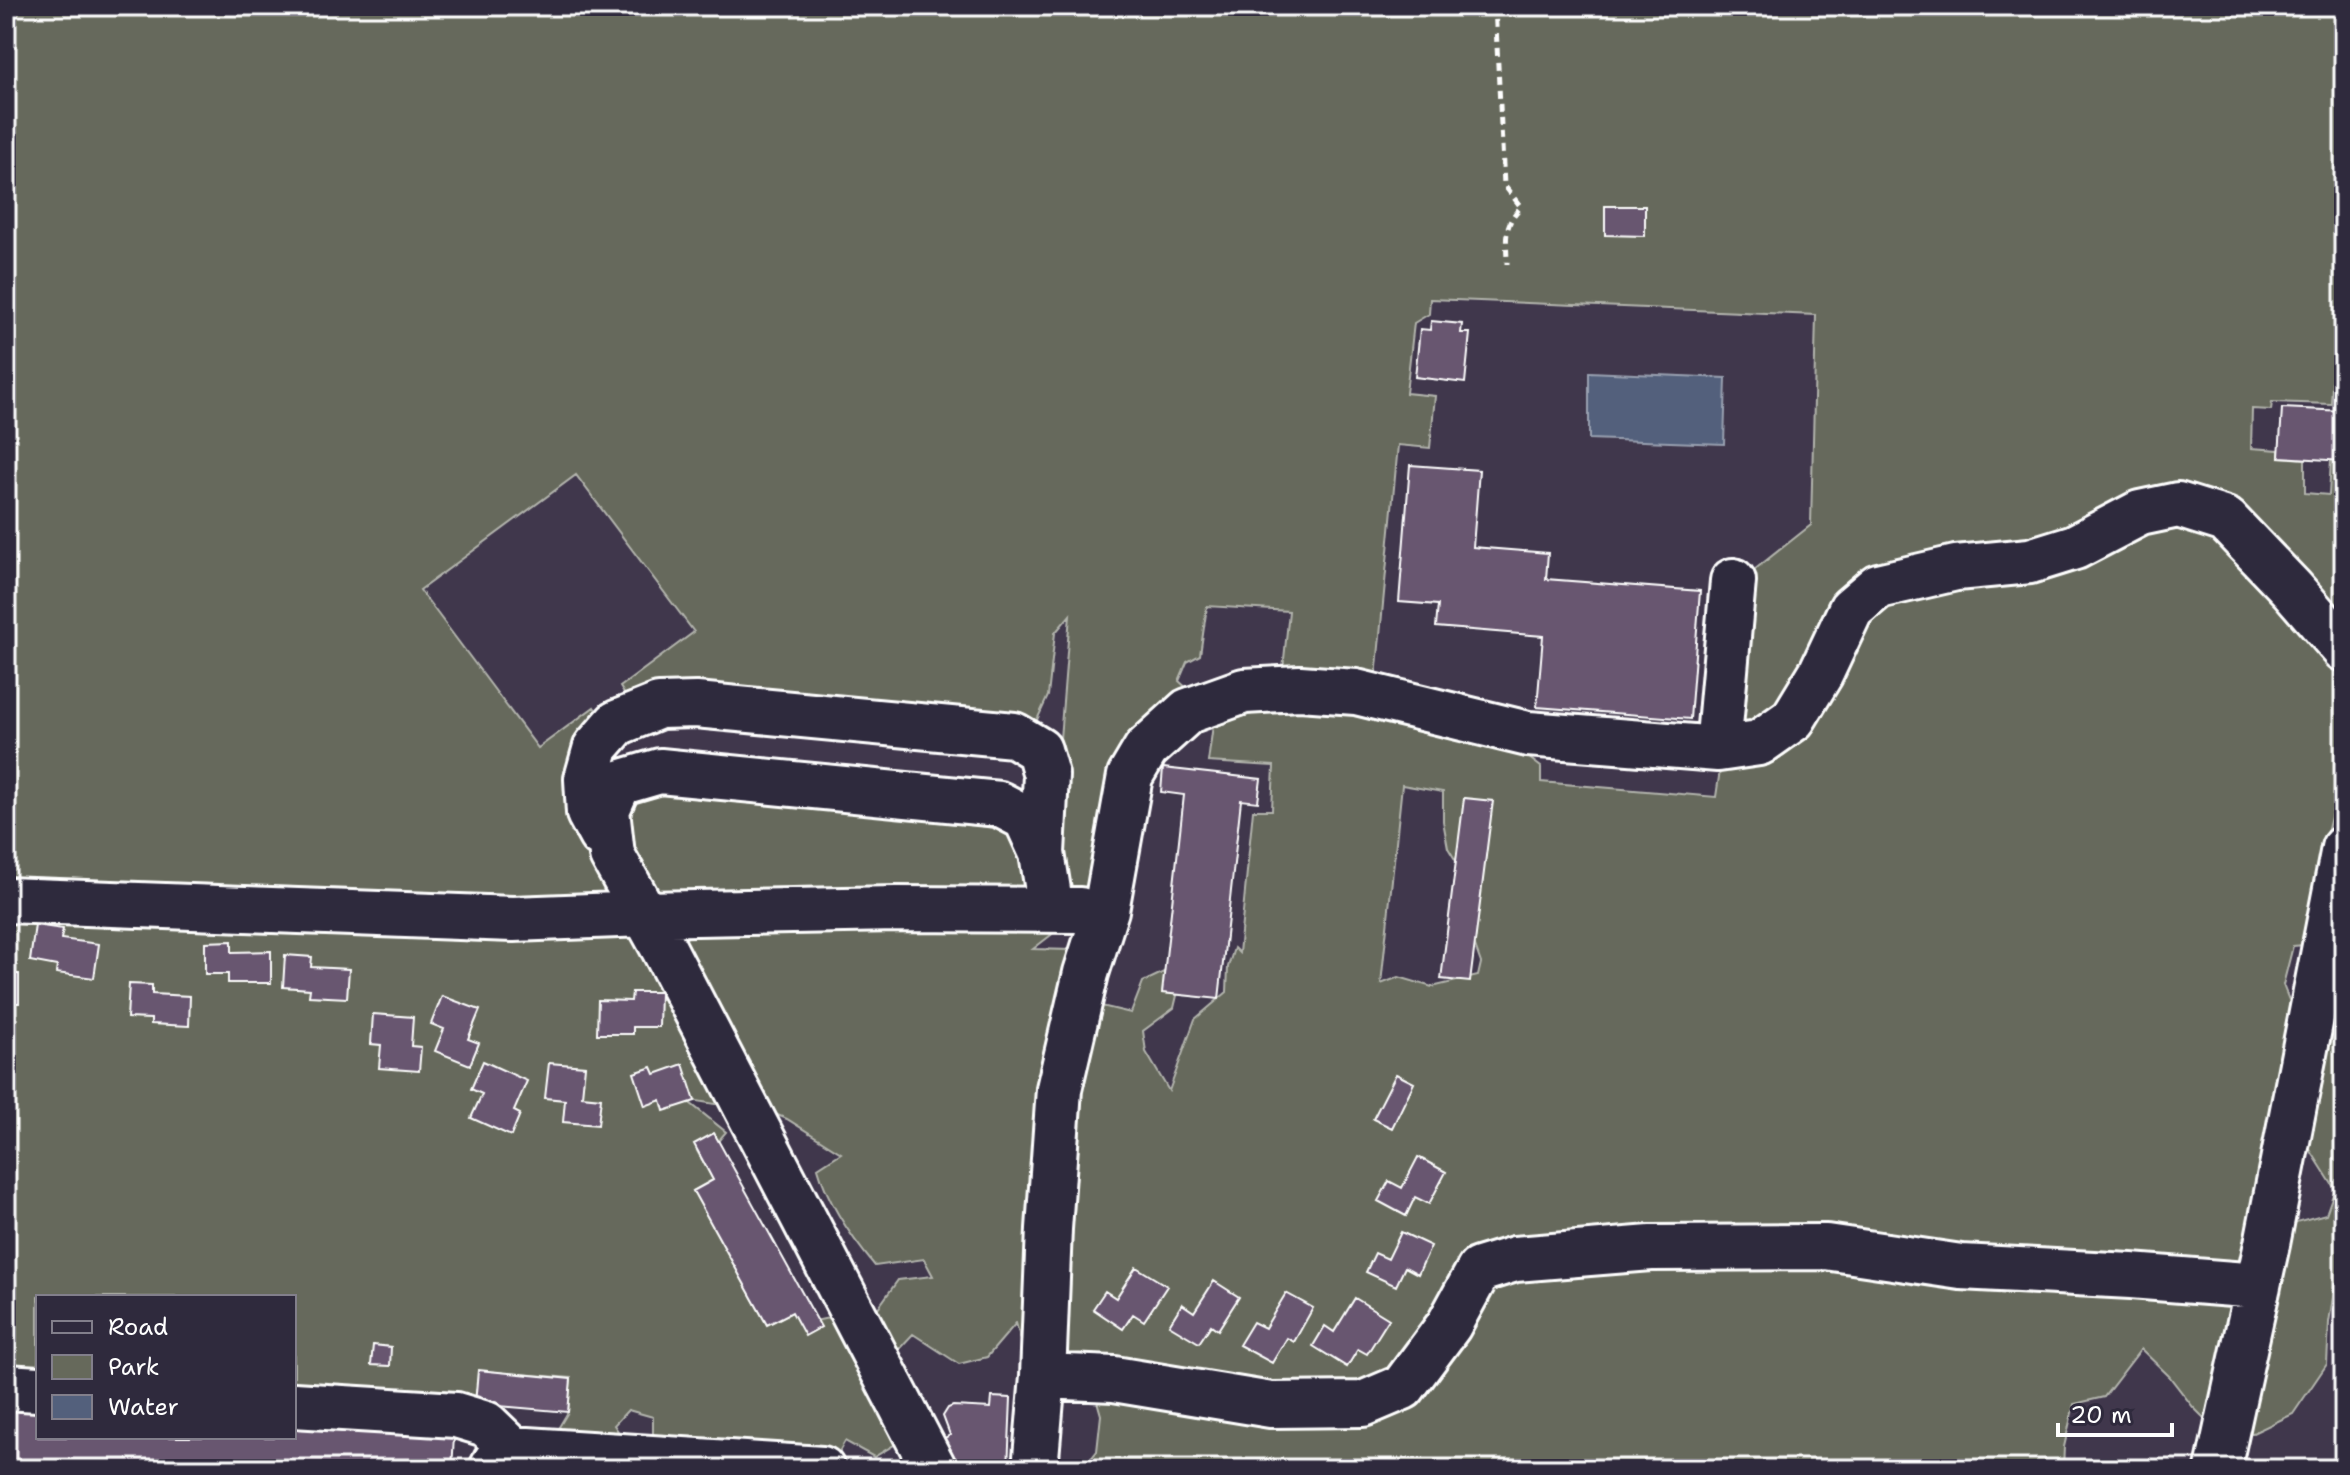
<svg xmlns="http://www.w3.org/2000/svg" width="2350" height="1475" viewBox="0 0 2350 1475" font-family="'Shantell Sans',sans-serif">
	<rect width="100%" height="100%" fill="#40374c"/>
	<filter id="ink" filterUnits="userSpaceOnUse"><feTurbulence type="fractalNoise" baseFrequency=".0125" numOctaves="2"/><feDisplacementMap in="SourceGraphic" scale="16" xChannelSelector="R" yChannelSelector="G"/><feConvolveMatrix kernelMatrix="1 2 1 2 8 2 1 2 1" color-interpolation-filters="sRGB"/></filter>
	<g filter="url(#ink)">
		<path fill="#66695b" stroke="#b2b4ad" stroke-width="2" fill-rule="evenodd" d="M6,6H2344V368L2333,367L2331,404L2272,402L2271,410L2252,409L2251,448L2279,450V457L2305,459V493L2329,495L2331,460L2344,461V766L2316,876L2329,943L2293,946L2283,985L2300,1028L2292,1079L2331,1042L2338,1016L2319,982L2344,961V1267L2335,1285L2329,1322L2327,1364L2293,1414L2253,1433L2216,1430L2193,1407L2169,1376L2141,1349L2104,1397L2074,1404L2064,1447L2063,1469H2021L1966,1464L1958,1469H1083L1097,1451L1101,1415L1093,1387L1027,1362L1016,1323L987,1357L959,1364L913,1334L899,1349L900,1375L922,1428L874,1457L845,1441L834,1461L653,1442V1417L628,1410L614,1425L629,1448L569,1452L559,1427L568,1412L571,1378L479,1371L475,1404L294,1386V1297H38V1378L6,1374V909L634,928L684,942L694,927L654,892L630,859L625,817L630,796L647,784L1007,818L1057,776L1070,615L1055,633L1048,696L1036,722L1014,723L630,703L620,687L694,632L576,475L420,590L538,748L594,707L602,719L573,809L605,894L586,903L6,886ZM1430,299L1816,315L1811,525L1749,574L1716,797L1541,782V767L1520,751L1309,704L1266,710L1213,725L1208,762L1274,766L1272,810H1253L1239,953L1234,948L1228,967L1227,992L1195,1019L1169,1091L1146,1052L1143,1031L1174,1008L1180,983L1166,971L1143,982L1131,1013L1097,1005L1073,950L1033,949L1055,932L1099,877L1190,691L1179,681L1187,662L1200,655L1207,606L1289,611L1283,669L1376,678L1398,445L1430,448L1435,396L1406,393L1414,323L1429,314ZM1402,785L1443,792V821L1448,848L1467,879L1463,913L1481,963L1478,976L1432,987L1399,977L1381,984ZM685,1099L715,1104H751L787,1119L841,1153L818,1168C828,1204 851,1237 875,1266L924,1259L933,1276L898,1280L865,1326L838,1316L815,1321L792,1312L767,1325L693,1191L713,1180L697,1151L713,1147L726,1132ZM2290,1118L2335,1189L2326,1214L2285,1225Z"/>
		<path fill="#53607c" stroke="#98a0b0" stroke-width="2" d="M1589,372L1726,378L1724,444L1589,439Z"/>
		<path fill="#685670" stroke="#fff" stroke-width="2" d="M1605,206H1645V236L1605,235Z
			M1431,321L1462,324L1461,333H1470L1465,383L1415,377L1420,329L1430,330Z
			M2282,408L2344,411V461L2279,457Z
			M1410,465L1479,470L1473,547L1548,553L1546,579L1700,591L1690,719L1537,707L1543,636L1436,627L1438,605L1399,602Z
			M1163,768L1261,779L1258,802L1241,800L1219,999L1162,993L1184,795L1161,792Z
			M1464,798L1493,801L1470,982L1441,979Z
			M35,925L63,929L61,939L99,944L94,978L56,973L57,966L30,961Z
			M232,941V952L271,951V983H228V974H205V942Z
			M285,955L312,957L311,967L349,969L347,998L309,996L310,989L283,987Z
			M6,974H19V1003H6Z
			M129,984L152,985V994L190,996L189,1026L151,1024V1019L127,1018Z
			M632,992H660L659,1027H633V1034H597L598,1000L631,1001Z
			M442,996L480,1010L468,1039L479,1043L470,1065L435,1051L444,1029L431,1024Z
			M373,1014L413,1017L411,1046L421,1047L419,1071L379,1068L381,1045L371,1044Z
			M483,1061L527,1081L514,1111L520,1114L511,1136L471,1118L482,1094L471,1089Z
			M549,1063L585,1066L582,1096L601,1098L598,1125L563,1122L565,1100L545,1098Z
			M683,1064L695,1101L664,1111L661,1100L645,1106L634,1073L652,1067L655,1074Z
			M1396,1074L1414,1083L1392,1128L1373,1119Z
			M714,1133L821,1327L805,1336L792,1312L767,1325L693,1191L713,1180L694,1144Z
			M1418,1157L1446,1172L1429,1204L1415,1197L1406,1216L1378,1201L1389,1181L1402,1188Z
			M1401,1232L1431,1246L1418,1274L1405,1267L1396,1286L1366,1272L1375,1253L1388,1259Z
			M1136,1267L1167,1286L1144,1321L1133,1314L1123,1329L1093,1309L1105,1291L1116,1298Z
			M1214,1281L1239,1297L1218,1330L1211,1325L1199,1343L1169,1325L1182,1304L1194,1312Z
			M1286,1293L1313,1308L1294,1342L1287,1338L1272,1363L1239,1345L1253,1322L1265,1328Z
			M1355,1298L1389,1319L1367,1354L1358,1349L1347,1367L1313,1346L1325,1326L1334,1332Z
			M373,1345L391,1347L390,1366L371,1365Z
			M478,1370L571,1379L568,1412L475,1404Z
			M992,1397L1011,1398L1008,1469H957L941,1440L950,1435L943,1416L948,1408L953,1406L991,1408Z
			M6,1406L38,1408V1437H294V1425L454,1436L452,1469H6Z"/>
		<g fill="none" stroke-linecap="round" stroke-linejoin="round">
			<defs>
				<path id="minor" d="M1718,749L1759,743L1793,719L1821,673L1851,609L1878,586L1956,568L2030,561L2075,547L2140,513L2178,505L2226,520L2292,589L2344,649
					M601,835L589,813L587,779L596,747L617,723L659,706L696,705L1014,735L1039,750L1046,775L1042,853
					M6,900L513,919L645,914L896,909L1080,910
					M1043,1376L1114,1379L1271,1405L1363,1404L1403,1387L1449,1325L1479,1270L1515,1259L1651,1248L1826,1247L1961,1267L2131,1276L2258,1286
					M6,1387L38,1389
					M294,1405L456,1415L486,1424L512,1449
					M492,1469L496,1461L512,1449L822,1469
					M934,1469L664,949L612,855L607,810L619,783L660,771L999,804L1026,818L1042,853L1051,909
					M1035,1469L1043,1376L1049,1229L1059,1089L1086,973L1106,910L1130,776L1146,749L1188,711L1244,691L1300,688L1356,692L1528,734L1718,749L1733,581
					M2218,1469L2267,1244L2344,848"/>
			</defs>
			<use href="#minor" stroke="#fff" stroke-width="50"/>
			<path stroke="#fff" stroke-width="5" stroke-dasharray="8 6" stroke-linecap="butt" d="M1495,6L1504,185L1521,207C1502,226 1507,240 1507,264"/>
			<use href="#minor" stroke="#2f2a3d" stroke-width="44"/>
		</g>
	</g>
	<rect width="2350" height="1475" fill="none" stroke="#2f2a3d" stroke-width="32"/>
	<rect x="16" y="16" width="2318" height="1443" fill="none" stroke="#fff" stroke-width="3" filter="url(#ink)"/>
	<rect x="36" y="1295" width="260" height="144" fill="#2f2a3d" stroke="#827f8b" stroke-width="2"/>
	<rect x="52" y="1321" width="40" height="12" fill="#2f2a3d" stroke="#827f8b" stroke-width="2"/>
	<text x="108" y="1335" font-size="24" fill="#ffffff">Road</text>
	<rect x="52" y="1355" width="40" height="24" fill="#66695b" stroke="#827f8b" stroke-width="2"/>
	<text x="108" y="1375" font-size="24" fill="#ffffff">Park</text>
	<rect x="52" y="1395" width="40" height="24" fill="#53607c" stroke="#827f8b" stroke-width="2"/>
	<text x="108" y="1415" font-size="24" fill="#ffffff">Water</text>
	<path d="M2058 1423v12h114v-12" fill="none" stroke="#ffffff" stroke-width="4"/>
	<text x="2070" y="1423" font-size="24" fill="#ffffff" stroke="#2f2a3d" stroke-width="6" paint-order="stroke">20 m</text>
</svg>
